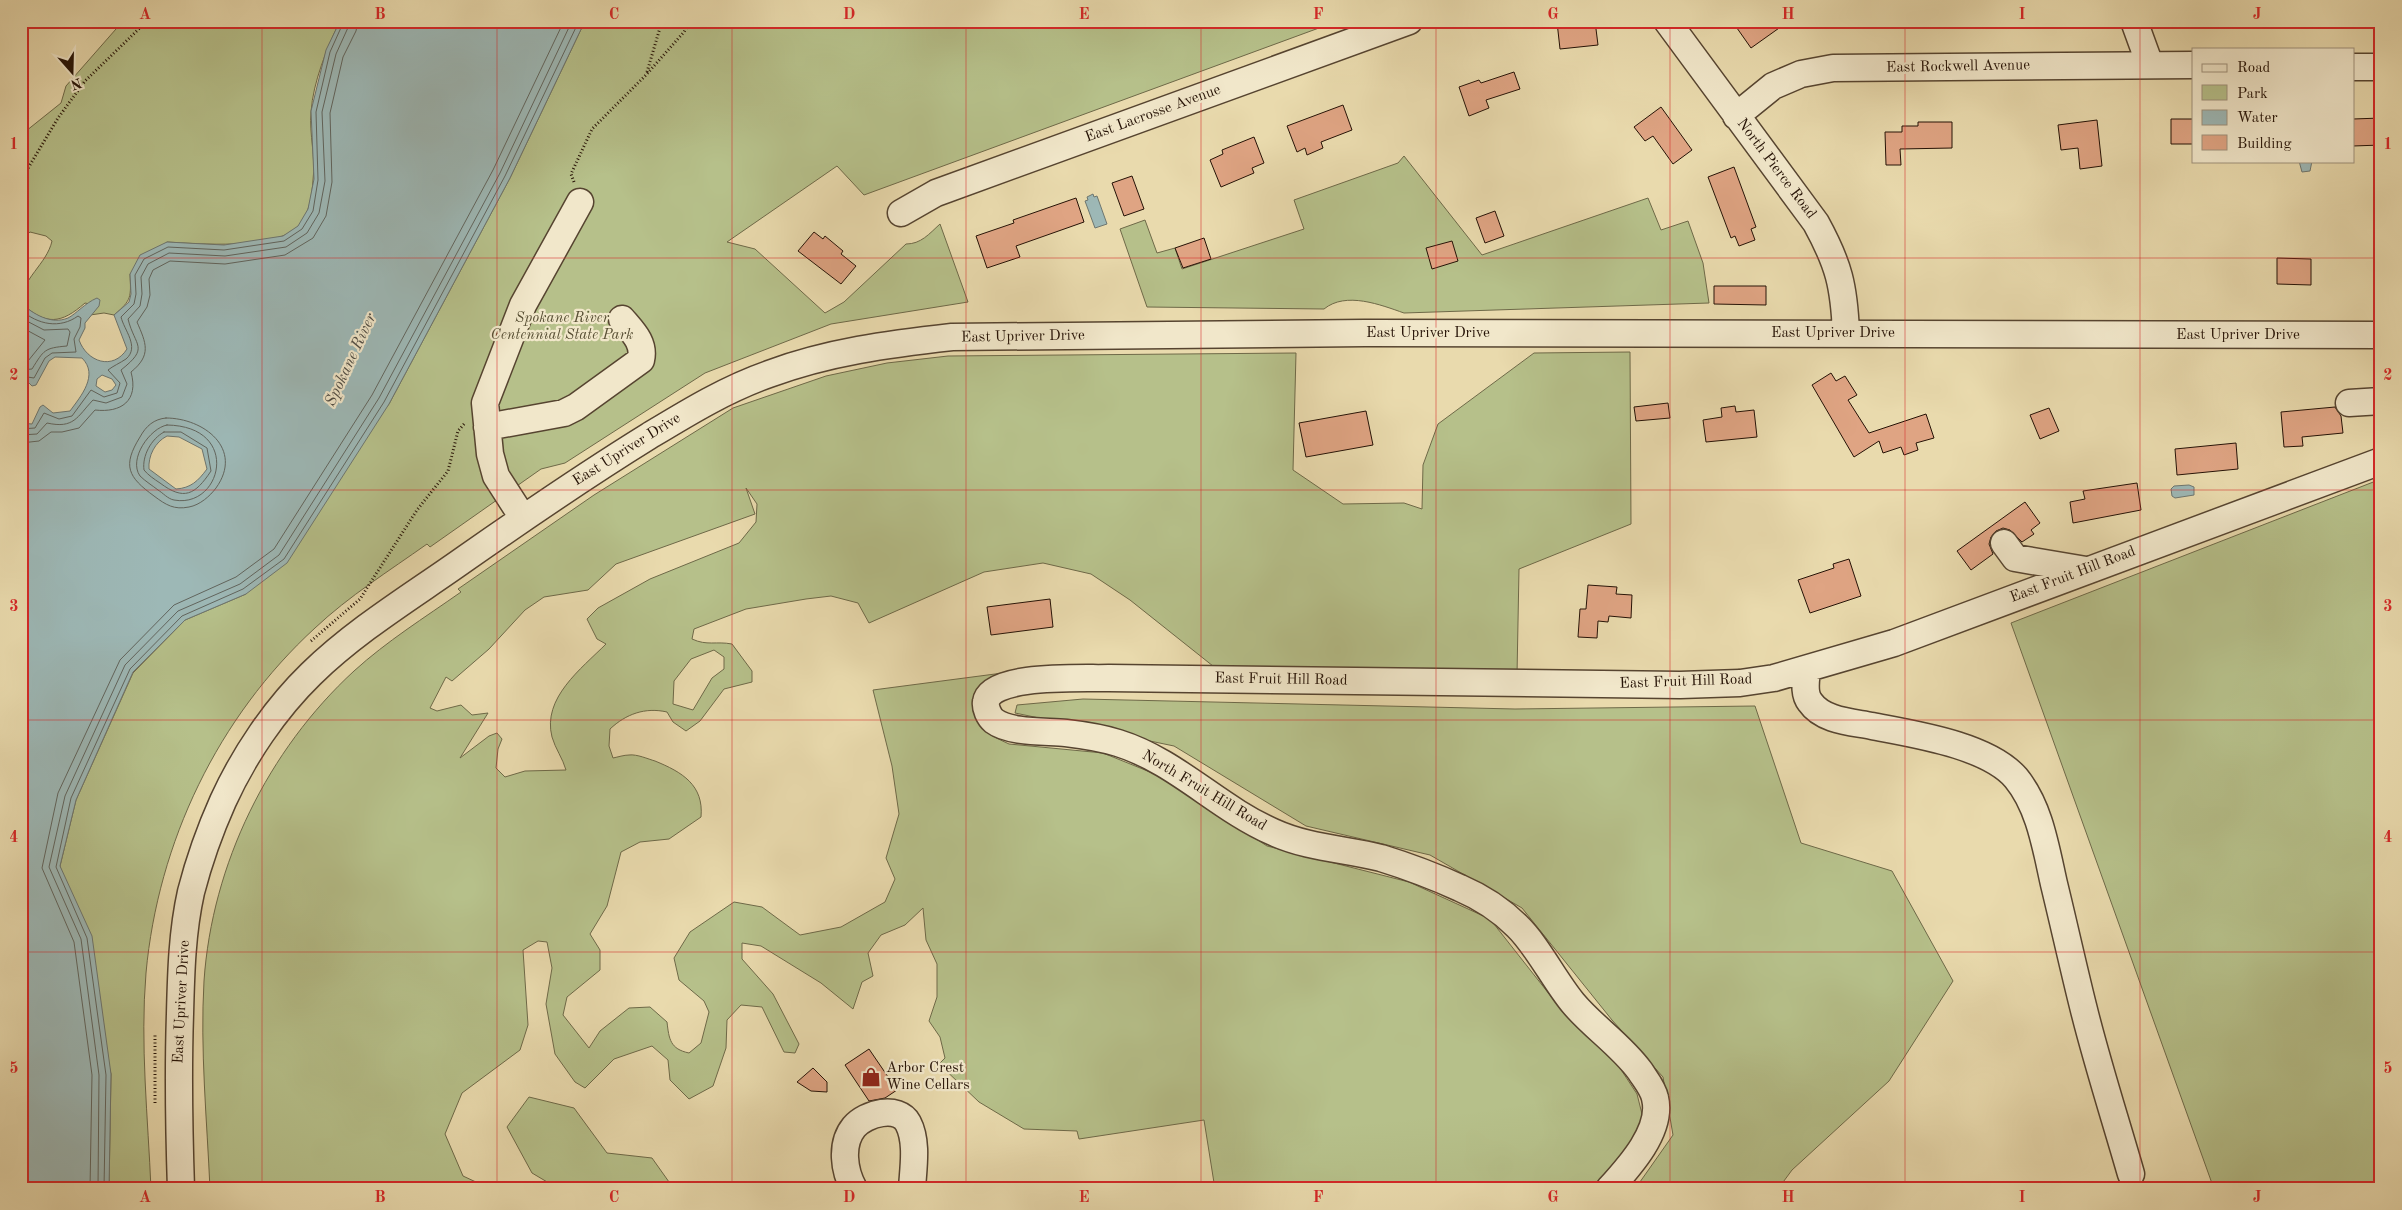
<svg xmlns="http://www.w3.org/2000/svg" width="2402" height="1210" viewBox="0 0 2402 1210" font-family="'Old Standard TT',serif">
	<rect width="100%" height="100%" fill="#e9daad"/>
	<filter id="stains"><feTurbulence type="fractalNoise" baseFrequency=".004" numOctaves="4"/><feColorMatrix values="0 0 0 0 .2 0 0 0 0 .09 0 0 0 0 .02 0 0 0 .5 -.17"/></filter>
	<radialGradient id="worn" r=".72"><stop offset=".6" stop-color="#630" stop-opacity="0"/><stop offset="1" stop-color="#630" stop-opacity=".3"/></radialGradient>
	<path fill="#b6c08a" stroke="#6e6948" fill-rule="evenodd" d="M123,21H340C327,48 313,82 311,112C309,134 316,158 313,180C312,195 309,216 298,227C274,250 199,244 167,242L130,274C131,297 132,300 114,315L104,313L90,315L99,306L85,303C61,324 46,326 21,303C21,279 47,264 52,241L46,236L30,232L21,240V135L61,103L66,86Z
		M585,21H1338L864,195L837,166L727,242L755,249L825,313L844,302L906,244C921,244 929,234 940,224L968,302L831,324L705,373L565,463L541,469L430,547L427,544C389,571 349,596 315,628C218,717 158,842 146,973C140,1044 148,1118 151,1189H109L111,1074L60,866L76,800L133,673L185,620L246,594L389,404L510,178Z
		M1404,156L1482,255L1648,198L1661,230L1688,221L1703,263L1709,303L1404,313C1381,305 1346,291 1324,309L1147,307L1120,229L1145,220L1157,253L1175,248L1182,269L1304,229L1294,200L1398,163Z
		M1630,352L1631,524L1519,569L1517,675L1223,674L1130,600L1091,574L1043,563L984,572L869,623L858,603L831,596L806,599L746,609L694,629L692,639C707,646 716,641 732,644L752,671V682L724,689L700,721L686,731L673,722L667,712C645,707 626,714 610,729L609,746L613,758C618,757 624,755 629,755C637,754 648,759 655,761C682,772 704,785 701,817L669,839L640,842L621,852L607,906L590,934L600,950V970L567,997L563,1015L589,1048L600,1031L629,1008L650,1007L667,1022C669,1039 670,1049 689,1053L701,1043L709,1012L704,1001L679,980L674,958L690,932L734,902L762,907L800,935L841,927L885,902L895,879L886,858L899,814L892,766L873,690L1018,671L982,726L992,736L1009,744L1103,753L1160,776L1267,846L1409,882L1490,919L1557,1004L1616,1062L1637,1094L1643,1118L1635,1144L1598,1189H1215L1204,1120L1079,1139L1077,1131L1024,1129L979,1102L939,1064L945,1058L940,1037L929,1021L937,997V964L926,940L923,908L905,925L881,935L868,953L873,976L862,982L853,1009L821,983L761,946L742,943V959L773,994L799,1044L795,1053L784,1052L762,1007L741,1005L727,1020L726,1048L713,1086L689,1099L670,1080L668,1060L652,1046L614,1059L585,1088L575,1082L555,1054L546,1004L552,968L547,942L538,941L523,950L528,1025L520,1050L462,1093L445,1134L463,1176L491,1189H210C207,1120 200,1050 204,981C212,864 268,750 354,671C387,641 424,618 461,592L458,589L594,495L733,408L826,376L887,363L948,356L1296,353L1293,470L1343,504L1404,503L1422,509L1423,465L1438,424L1534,353ZM746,488L757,504L756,522L739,543L650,579L598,608L587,619L597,639L606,644C581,669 542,698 552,737C555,748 563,759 566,770L525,771L505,777L496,768L498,749L502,739L497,733L489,736L460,758L488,713L472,715L461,705L437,711L430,708L446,677L452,681L489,649L525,610L544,597L588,590L616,564L755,514ZM714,650L724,657V669L712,678L693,710L673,704L674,681L691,659Z
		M2381,479V1189H2214L2011,623Z
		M1083,699L1515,709L1755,706L1801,843L1892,871L1953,981L1889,1081L1792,1170L1778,1189H1635L1673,1135L1663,1077L1612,1020L1522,908L1430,855L1306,826L1174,746L1015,713L1017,705Z
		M529,1097L574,1108L607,1153L652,1158L674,1189H559L532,1173L507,1127Z"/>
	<path fill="#9db8b6" stroke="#6d7670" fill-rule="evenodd" d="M340,21H585L510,178L389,404L287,563L246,594L185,620L133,672L76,800L60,866L92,936L111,1074L109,1189H21V423L32,424L40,407L43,405L53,413L70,411C81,396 99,375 82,358L55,357L49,361L36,385L32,386L27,381H21V303C33,314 51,325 68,318C76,314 85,303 97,298L100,300L99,306L85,323V328L79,340C87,362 113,371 127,349L114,315L129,302L131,294L130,274L140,255L167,242L224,245L283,236L298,226L308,209L314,179L311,111L326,50ZM102,375L112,379L116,385L112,390L105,392L96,386L97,379ZM167,436L179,437L202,449L207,469C198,481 191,488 176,489L149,469C148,456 155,442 167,436Z
		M2299,161H2312L2310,171L2302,172Z
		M1093,194L1094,197L1097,196L1107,224L1095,228L1085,201L1088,200L1087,197Z
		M2189,485L2194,487V495L2175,498L2172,496L2171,489L2174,486Z"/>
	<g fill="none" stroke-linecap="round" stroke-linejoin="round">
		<path stroke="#61655e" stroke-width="1" d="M21,310C38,325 60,329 78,316L81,318L80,327L74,339L76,352L52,353L45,358L34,378L21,376
			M21,318L44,330L68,329L70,332L67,346C44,348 44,350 32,369L21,370
			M21,327L45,340L28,361L21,362
			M166,418C204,418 244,449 216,488C210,496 200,505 189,507C174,510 166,505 154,496C128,477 122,466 140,437C146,426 154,419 166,418Z
			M167,425C242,426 222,509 174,500C168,499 163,493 158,490C153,486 145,481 140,476C128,459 150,428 167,425Z
			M21,429L35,428L44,413L59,419L72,416L91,390L104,397L117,393L120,383L108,370C113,366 120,363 126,359C140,347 124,330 121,317L134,304L136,294L135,275L144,259L168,247L224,250L284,241L302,229L313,211L318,180L316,112L330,52L344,21
			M164,432H181L207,448L211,471C195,495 184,501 160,483C154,479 148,475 144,470C142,456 151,439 164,432Z
			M21,435L37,434L47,423C74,429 77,417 93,400L106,403L122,397L127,384L121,370C150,347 135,347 128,319L140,306L142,294L141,277L148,264L169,253L225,256L286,247L307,233L319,213L325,181L322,112L336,54L351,21
			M21,443L39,441L51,432H62L79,428L95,410C121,413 139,401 131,372C152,355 146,343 137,322L147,307L150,295L149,279L153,270L170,261L225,264L285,255L313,238L326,216L332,182L330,113L343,57L356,31L358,21
			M90,1189L92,1075L74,942L42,868L58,793L120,660L174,605L236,577L274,549L372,395L493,170L564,21
			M98,1189L99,1075L81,939L49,867L65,796L125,665L178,611L240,584L279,555L379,398L500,173L572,21
			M104,1189L106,1075L87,938L56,867L71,798L130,669L182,616L243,589L284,559L384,402L505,176L579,21"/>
	</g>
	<path fill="#dfa483" stroke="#251206" d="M1595,21L1598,45L1560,49L1557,22Z
		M1732,21H1789L1751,48Z
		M1514,72L1520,89L1486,100L1489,108L1469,116L1459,87L1479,80L1481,83Z
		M1343,105L1352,130L1321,142L1323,148L1307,155L1305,148L1297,152L1287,126Z
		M1661,107L1692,150L1673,164L1653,136L1645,141L1634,127Z
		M2381,118V145L2353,146V119Z
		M2171,119H2193V144H2171Z
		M2097,120L2102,166L2080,169L2078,148L2061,150L2058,125Z
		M1918,122H1952V148L1900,149L1901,165H1886L1885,132H1902V126H1918Z
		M1254,137L1264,163L1252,168L1254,173L1221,187L1210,160L1223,154L1222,150Z
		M1734,167L1756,227L1751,229L1755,240L1739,246L1735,236L1731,238L1708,177Z
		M1132,176L1144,209L1124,216L1112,183Z
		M1076,198L1084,222L1016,246L1020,257L987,268L976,236L1014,223L1013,220Z
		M1495,211L1504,236L1485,243L1476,218Z
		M814,232L823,239L825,236L843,251L841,254L856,266L841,284L798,251Z
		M1204,238L1211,259L1183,268L1175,248Z
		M1452,241L1458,261L1432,269L1426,248Z
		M2277,258L2311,259V285L2277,284Z
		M1714,286H1766V305L1714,304Z
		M1831,373L1836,381L1845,376L1857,395L1848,400L1869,433L1926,414L1934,438L1916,443L1918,450L1904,455L1901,447L1883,453L1879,441L1854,457L1812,385Z
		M1668,403L1670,418L1636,421L1634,407Z
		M1735,406L1736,412L1754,410L1757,437L1706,442L1703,420L1722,417L1721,408Z
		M2335,407L2341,416L2343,433L2302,437L2303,446L2284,447L2281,412Z
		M2049,408L2059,431L2040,439L2030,415Z
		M1366,411L1373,445L1306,457L1299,423Z
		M2236,443L2238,469L2177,475L2175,449Z
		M2137,483L2141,510L2073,523L2070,502L2085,499L2083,491Z
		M2025,502L2040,523L2031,530L2034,534L2022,542L2010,530L2003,528L1996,531L1991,537L1989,544L1993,554L1971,570L1957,551Z
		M1849,559L1861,596L1810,613L1798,580L1834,568L1833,564Z
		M1588,585L1617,587L1616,594L1632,595L1631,618L1609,616L1608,622L1598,621L1597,638L1578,637L1580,609H1586Z
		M1050,599L1053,627L991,635L987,607Z
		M869,1049L897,1090L885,1098L869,1101L845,1065Z
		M813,1068L827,1082V1092L811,1091L797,1082Z"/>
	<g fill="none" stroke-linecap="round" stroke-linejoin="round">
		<defs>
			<path id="minor" d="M1667,21L1816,223C1839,265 1844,286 1846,333
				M2134,21L2150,65
				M2353,67H2381
				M1736,116L1773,86L1801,74L1833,68L2193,65
				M901,213L936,193L1409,21
				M2349,403L2381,401
				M487,427L564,413L576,407L641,360C645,343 633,332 622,319
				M523,518L496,476L490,454L485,403L523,305L580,202
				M2004,543L2015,558L2086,570
				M1807,670C1806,681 1803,693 1810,702C1823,721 1852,722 1872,726C1913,734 1988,745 2016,778C2040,807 2046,849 2054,884C2064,925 2073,966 2083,1006C2097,1063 2115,1118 2131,1174
				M181,1189C179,1130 178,1073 180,1014C181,974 182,932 191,892C199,861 210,830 223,801C244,755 275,709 311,674C357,629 414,595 466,558C526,516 586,475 649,436C687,413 726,389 769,374C828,352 889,344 952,337L1365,333L2381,335
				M854,1189C844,1171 840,1144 854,1127C866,1113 898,1105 908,1123C918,1142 913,1169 912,1189
				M1609,1189C1629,1167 1663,1130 1655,1098C1653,1088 1645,1079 1640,1071C1621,1045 1593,1027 1573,1003C1554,980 1537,945 1517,926C1501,910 1481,897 1460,888C1436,877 1407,866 1381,858C1345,849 1308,848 1273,832C1218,808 1176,761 1118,743C1102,738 1083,735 1066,733C1046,731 1010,733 994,721C989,717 985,708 986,702C990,673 1086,679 1109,678L1680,685L1740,683L1774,678L1894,643L2381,461"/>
		</defs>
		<use href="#minor" stroke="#564430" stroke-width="29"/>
		<path stroke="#251206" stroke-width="3" stroke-dasharray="1 2.5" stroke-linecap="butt" d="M647,72L662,21
			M21,180L58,118L85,81L147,21
			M574,182L571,174L592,129L646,75L684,32L690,21
			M311,641L360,599L417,510L448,471L458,431L465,423
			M155,1103V1035"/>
		<use href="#minor" stroke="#f1e7ca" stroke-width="26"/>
	</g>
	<path fill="none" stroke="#d62828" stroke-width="1" stroke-opacity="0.55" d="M262,21V1189M497,21V1189M732,21V1189M966,21V1189M1201,21V1189M1436,21V1189M1670,21V1189M1905,21V1189M2140,21V1189M21,258H2381M21,490H2381M21,720H2381M21,952H2381"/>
	<defs>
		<symbol id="shop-bare" viewBox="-9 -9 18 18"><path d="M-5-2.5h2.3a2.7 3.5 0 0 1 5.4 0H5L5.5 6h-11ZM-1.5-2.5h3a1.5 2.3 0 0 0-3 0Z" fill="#8f2418" stroke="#f1e7ca" stroke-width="2.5" paint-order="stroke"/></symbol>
	</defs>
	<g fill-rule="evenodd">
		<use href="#shop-bare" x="857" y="1063" width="28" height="28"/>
	</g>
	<g text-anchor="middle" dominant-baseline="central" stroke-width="4.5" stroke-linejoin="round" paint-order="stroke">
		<g font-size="15" fill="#251206" stroke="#f1e7ca">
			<text transform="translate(1958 67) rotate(-1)">East Rockwell Avenue</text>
			<text transform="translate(1153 114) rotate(-20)">East Lacrosse Avenue</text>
			<text transform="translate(1776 169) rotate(53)">North Pierce Road</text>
			<text x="1428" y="333">East Upriver Drive</text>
			<text x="1833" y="333">East Upriver Drive</text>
			<text x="2238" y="335">East Upriver Drive</text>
			<text transform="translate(1023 337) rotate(-1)">East Upriver Drive</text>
			<text transform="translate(627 450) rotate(-32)">East Upriver Drive</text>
			<text transform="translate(2073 575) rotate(-21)">East Fruit Hill Road</text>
			<text transform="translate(1281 680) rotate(1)">East Fruit Hill Road</text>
			<text transform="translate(1686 682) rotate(-2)">East Fruit Hill Road</text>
			<text transform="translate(1204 791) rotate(31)">North Fruit Hill Road</text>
			<text transform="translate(182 1002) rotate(-87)">East Upriver Drive</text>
		</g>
		<g font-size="15" font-style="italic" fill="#584f34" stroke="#f1e7ca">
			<text x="562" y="318">Spokane River<tspan x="562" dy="17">Centennial State Park</tspan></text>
		</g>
		<g font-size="15" fill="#251206" stroke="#f1e7ca" text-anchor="start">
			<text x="886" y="1068">Arbor Crest<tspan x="886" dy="17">Wine Cellars</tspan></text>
		</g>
		<g font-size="16" font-style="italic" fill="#4f4c44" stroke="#f1e7ca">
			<text transform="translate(351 360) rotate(-65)">Spokane River</text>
		</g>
	</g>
	<rect width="2402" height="1210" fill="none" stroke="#e9daad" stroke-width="55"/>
	<rect x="2192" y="48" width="162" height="115" fill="#f1e7ca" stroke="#9f927c"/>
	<rect x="2202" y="64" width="25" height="8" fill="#f1e7ca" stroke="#9f927c"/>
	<text x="2237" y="72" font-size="15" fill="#251206">Road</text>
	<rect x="2202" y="85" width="25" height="15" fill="#b6c08a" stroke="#9f927c"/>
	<text x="2237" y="98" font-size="15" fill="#251206">Park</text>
	<rect x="2202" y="110" width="25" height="15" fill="#9db8b6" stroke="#9f927c"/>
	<text x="2237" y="122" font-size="15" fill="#251206">Water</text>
	<rect x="2202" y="135" width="25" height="15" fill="#dfa483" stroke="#9f927c"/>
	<text x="2237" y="148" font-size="15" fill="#251206">Building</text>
	<g transform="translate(72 72) rotate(160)" stroke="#f1e7ca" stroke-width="4" paint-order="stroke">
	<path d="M0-4L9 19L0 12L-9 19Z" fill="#251206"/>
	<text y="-8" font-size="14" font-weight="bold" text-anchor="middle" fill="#251206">N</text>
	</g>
	<rect x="28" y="28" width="2346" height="1154" fill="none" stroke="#d62828" stroke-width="2"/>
	<g font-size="16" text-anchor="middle" font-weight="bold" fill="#d62828">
		<text x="145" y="19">A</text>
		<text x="380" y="19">B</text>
		<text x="614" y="19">C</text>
		<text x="849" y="19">D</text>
		<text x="1084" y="19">E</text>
		<text x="1318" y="19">F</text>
		<text x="1553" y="19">G</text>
		<text x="1788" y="19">H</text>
		<text x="2022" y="19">I</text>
		<text x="2257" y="19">J</text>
		<text x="14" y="149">1</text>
		<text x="2388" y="149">1</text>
		<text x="14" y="380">2</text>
		<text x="2388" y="380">2</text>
		<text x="14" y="611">3</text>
		<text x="2388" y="611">3</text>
		<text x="14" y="842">4</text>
		<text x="2388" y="842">4</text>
		<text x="14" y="1073">5</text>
		<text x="2388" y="1073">5</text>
		<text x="145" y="1202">A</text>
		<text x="380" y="1202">B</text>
		<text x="614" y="1202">C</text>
		<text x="849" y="1202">D</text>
		<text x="1084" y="1202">E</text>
		<text x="1318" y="1202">F</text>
		<text x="1553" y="1202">G</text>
		<text x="1788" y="1202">H</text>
		<text x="2022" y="1202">I</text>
		<text x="2257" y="1202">J</text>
	</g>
	<rect width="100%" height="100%" filter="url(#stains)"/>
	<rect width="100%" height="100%" fill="url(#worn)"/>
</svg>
